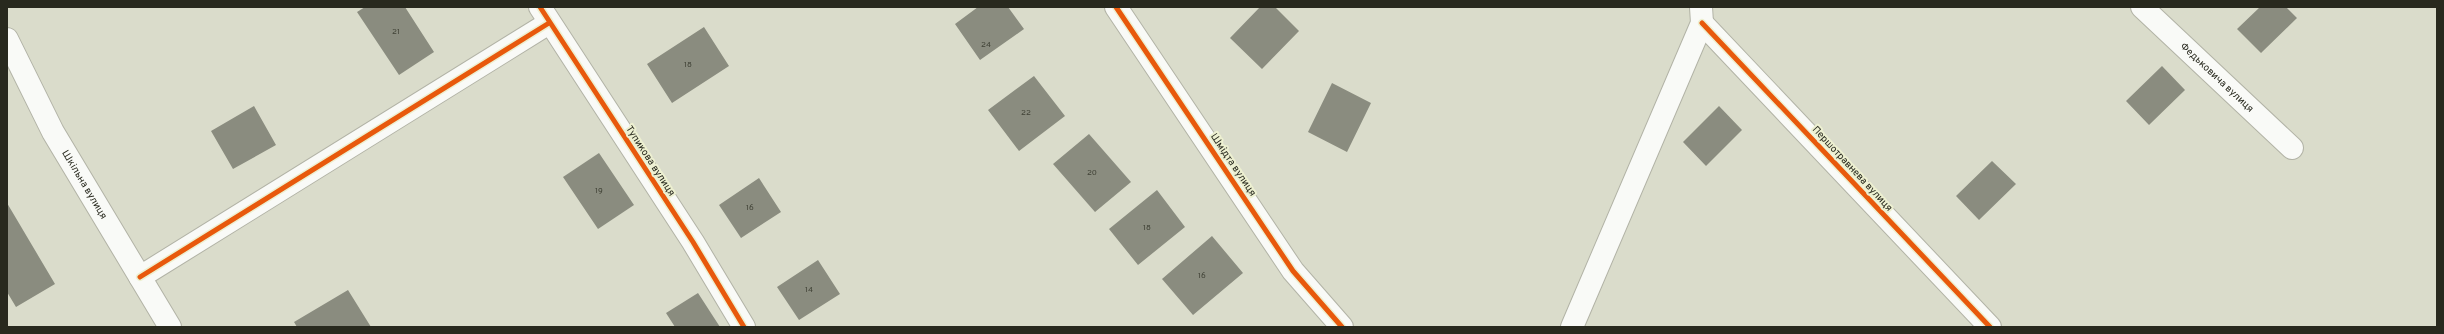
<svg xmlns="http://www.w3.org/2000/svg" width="2444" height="334" viewBox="0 0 2444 334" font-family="Overpass,sans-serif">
	<rect width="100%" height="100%" fill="#dadccb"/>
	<path fill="#8a8c7f" d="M365,7H405L434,52L399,75L357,12Z
		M978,7H1008L1024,29L980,60L955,24Z
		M1260,7H1275L1299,31L1262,69L1230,38Z
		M2260,7H2286L2297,18L2261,53L2237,29Z
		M704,27L729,66L672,103L647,64Z
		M2162,66L2185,90L2149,125L2126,101Z
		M1034,76L1065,116L1019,151L988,110Z
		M1332,83L1371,103L1347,152L1308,132Z
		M254,106L276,145L233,169L211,131Z
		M1719,106L1742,130L1706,166L1683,142Z
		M1089,134L1131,182L1095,212L1053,164Z
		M599,153L634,205L598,229L563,177Z
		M1992,161L2016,184L1979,220L1956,196Z
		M759,178L781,212L741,238L719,205Z
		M1157,190L1185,227L1138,265L1109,229Z
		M7,203L55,284L16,307L7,292Z
		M1212,236L1243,273L1193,315L1162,279Z
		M818,260L840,294L799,320L777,287Z
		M348,290L371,327H297L294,322Z
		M698,293L720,327H675L666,313Z"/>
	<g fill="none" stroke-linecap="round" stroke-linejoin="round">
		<defs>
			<g id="minor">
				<path d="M540,7L693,242L744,327"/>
				<path d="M1116,7L1293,271L1342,327"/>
				<path id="s1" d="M2142,7L2292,148"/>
				<path d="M1702,23L1990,327"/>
				<path id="s2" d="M7,39L53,132L170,327"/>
				<path d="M140,277L549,23"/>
				<path d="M1572,327L1702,23L1701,7"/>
			</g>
		</defs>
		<use href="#minor" stroke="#b2b3a6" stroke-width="24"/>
		<use href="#minor" stroke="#f9faf7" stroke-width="22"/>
		<defs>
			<path id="cycleway" d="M540,7L693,242L744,327
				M1116,7L1293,271L1342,327
				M1702,23L1990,327
				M140,277L549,23"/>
		</defs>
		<use href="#cycleway" stroke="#edf0d1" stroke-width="8"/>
		<use href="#cycleway" stroke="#e8590c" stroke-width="5"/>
	</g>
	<g text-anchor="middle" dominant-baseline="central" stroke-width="4" stroke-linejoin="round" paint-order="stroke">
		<g font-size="8" fill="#404236">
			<text x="396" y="32">21</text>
			<text x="986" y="45">24</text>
			<text x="688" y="65">18</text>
			<text x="1026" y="113">22</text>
			<text x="1092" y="173">20</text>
			<text x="599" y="191">19</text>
			<text x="750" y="208">16</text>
			<text x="1147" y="228">18</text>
			<text x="1202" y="276">16</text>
			<text x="809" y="290">14</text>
		</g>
		<g font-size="10" fill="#28291e" stroke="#edf0d1">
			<text stroke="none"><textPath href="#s1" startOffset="103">Федьковича вулиця</textPath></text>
			<text transform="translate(650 161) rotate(57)">Тупикова вулиця</text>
			<text transform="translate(1233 165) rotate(56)">Шмідта вулиця</text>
			<text transform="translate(1852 169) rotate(47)">Першотравнева вулиця</text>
			<text stroke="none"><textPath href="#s2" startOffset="165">Шкільна вулиця</textPath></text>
		</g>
	</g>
	<rect width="2444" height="334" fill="none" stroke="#28291e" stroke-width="16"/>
</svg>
